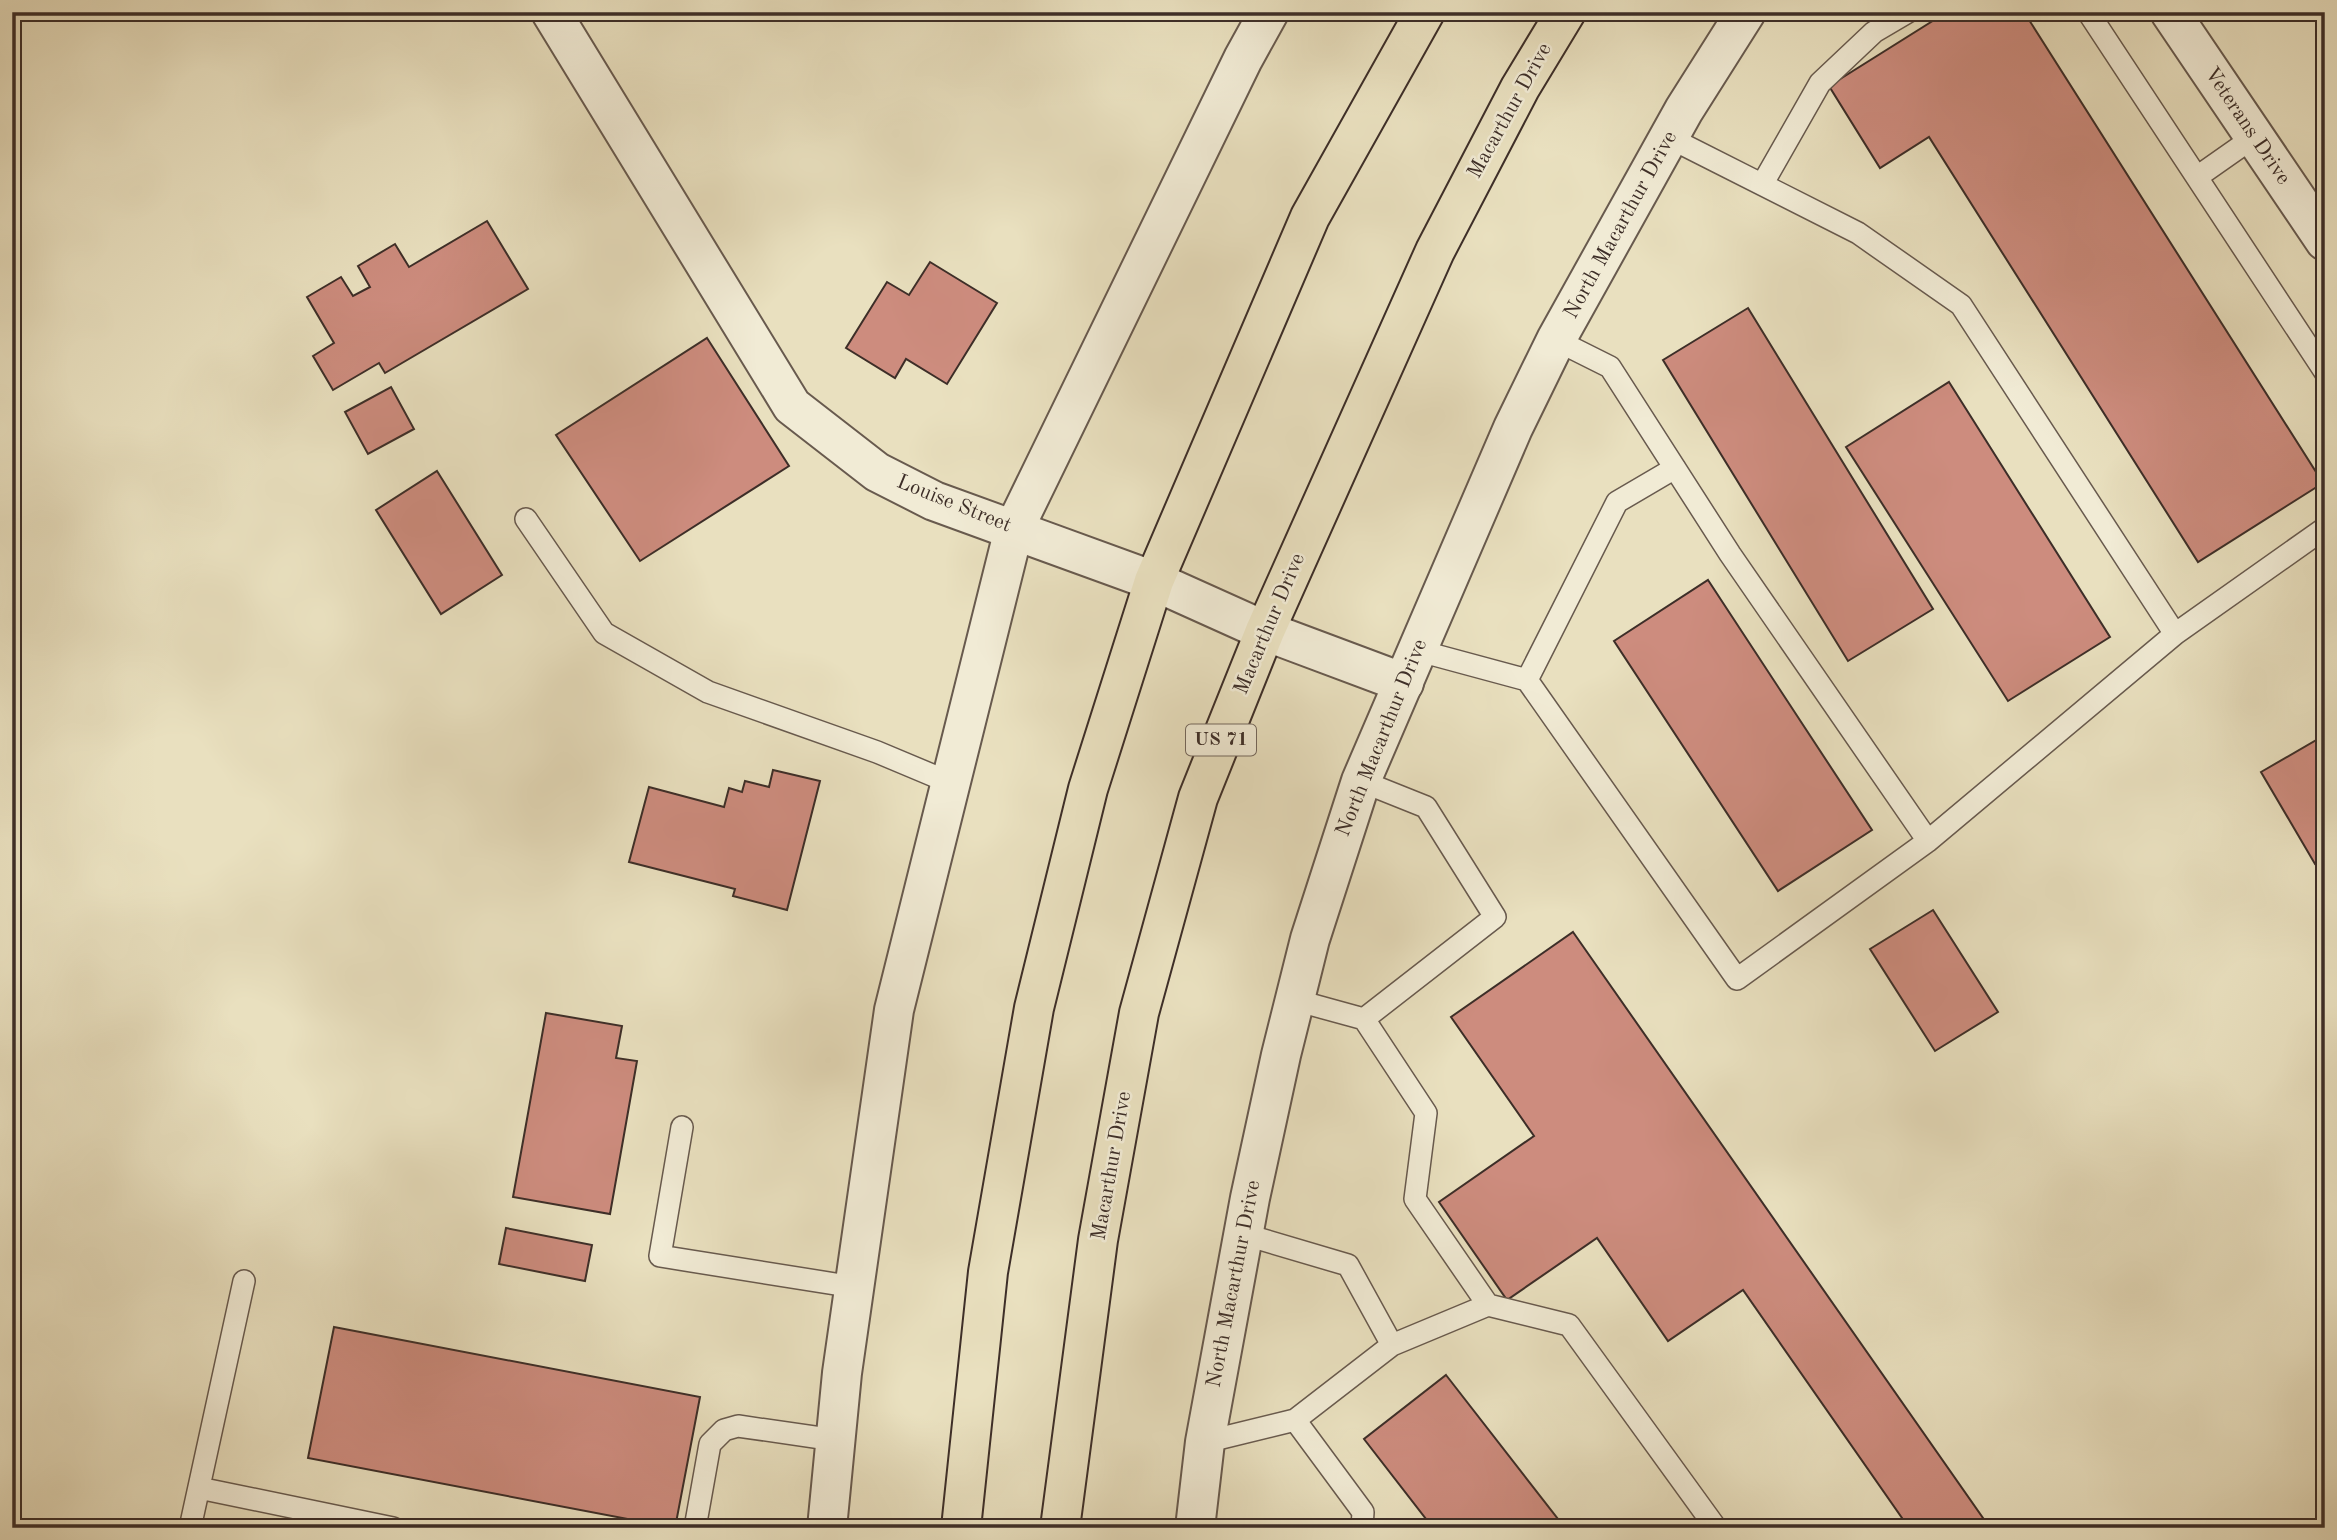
<svg xmlns="http://www.w3.org/2000/svg" width="2337" height="1540" viewBox="0 0 2337 1540" font-family="'Old Standard TT',serif">
	<rect width="100%" height="100%" fill="#e9e0bf"/>
	<filter id="stains"><feTurbulence type="fractalNoise" baseFrequency=".00286" numOctaves="4"/><feColorMatrix values="0 0 0 0 .2 0 0 0 0 .09 0 0 0 0 .02 0 0 0 .5 -.17"/></filter>
	<radialGradient id="worn" r=".72"><stop offset=".6" stop-color="#630" stop-opacity="0"/><stop offset="1" stop-color="#630" stop-opacity=".3"/></radialGradient>
	<path fill="#cd8c7e" stroke="#3d2e28" stroke-width="2" d="M1947,12H2024L2323,483L2198,562L1929,137L1880,168L1829,86Z
		M487,221L528,289L385,373L379,363L333,390L313,356L334,343L307,297L341,277L353,296L370,287L358,266L395,244L409,267Z
		M930,262L997,303L947,384L906,359L895,378L846,348L887,282L909,295Z
		M1748,308L1933,609L1848,661L1663,360Z
		M707,338L789,466L640,561L556,435Z
		M1949,382L2110,637L2008,701L1846,447Z
		M391,387L414,429L368,454L345,412Z
		M437,471L502,575L441,614L376,510Z
		M1708,580L1872,830L1778,891L1614,641Z
		M2325,735V859L2315,864L2261,772Z
		M773,770L820,781L787,910L733,896L735,889L629,862L649,787L724,807L729,788L742,792L745,781L769,787Z
		M1933,910L1998,1012L1935,1051L1870,949Z
		M1573,932L1990,1528H1909L1743,1290L1668,1341L1597,1238L1507,1300L1439,1202L1534,1136L1451,1017Z
		M546,1013L622,1026L616,1058L637,1061L610,1214L513,1197Z
		M506,1228L592,1245L585,1281L499,1264Z
		M334,1327L700,1397L675,1528L308,1458Z
		M1446,1375L1565,1528H1433L1364,1439Z"/>
	<g fill="none" stroke-linecap="round" stroke-linejoin="round">
		<defs>
			<path id="service" d="M2088,12L2325,372
				M1670,138L1858,233L1961,305L2175,634
				M2197,177L2254,137
				M1763,183L1820,83L1874,32L1908,12
				M1556,340L1610,367L1730,554L1928,841
				M526,519L604,633L708,692L877,752L951,783
				M1416,650L1527,680L1737,979L1928,841L2175,634L2325,528
				M1527,680L1617,502L1675,468
				M1361,781L1426,807L1495,917L1364,1019
				M1295,1000L1364,1019L1426,1113L1415,1199L1488,1305
				M682,1127L660,1256L854,1287
				M1392,1345L1488,1305L1569,1325L1716,1528
				M1295,1420L1363,1512L1362,1528
				M1205,1442L1295,1420L1392,1345L1348,1265L1243,1234
				M199,1488L393,1528
				M190,1528L244,1281
				M695,1528L710,1444L724,1430L738,1426L835,1440"/>
			<path id="minor" d="M551,12L792,406L877,472L934,501L1154,581L1265,631L1404,683"/>
			<path id="tertiary" d="M2170,12L2325,241
				M827,1528L842,1373L894,1010L1014,529L1243,59L1269,12
				M1195,1528L1205,1442L1250,1198L1281,1055L1310,939L1361,781L1513,428L1556,340L1684,110L1746,12"/>
			<path id="trunk" d="M961,1528L988,1272L1034,1008L1088,789L1154,581L1310,217L1425,12
				M1060,1528L1098,1240L1139,1013L1198,798L1265,631L1435,251L1520,88L1566,12"/>
		</defs>
		<use href="#service" stroke="#685a4e" stroke-width="24"/>
		<use href="#minor" stroke="#685a4e" stroke-width="42"/>
		<use href="#tertiary" stroke="#685a4e" stroke-width="42"/>
		<use href="#trunk" stroke="#3d2e28" stroke-width="42"/>
		<use href="#service" stroke="#f1ebd5" stroke-width="21"/>
		<use href="#minor" stroke="#f1ebd5" stroke-width="38"/>
		<use href="#tertiary" stroke="#f1ebd5" stroke-width="38"/>
		<use href="#trunk" stroke="#e9e0bf" stroke-width="38"/>
	</g>
	<g text-anchor="middle" dominant-baseline="central" stroke-width="5" stroke-linejoin="round" paint-order="stroke">
		<rect fill="#f1ebd5" stroke="#73675c" stroke-width="2" x="1186" y="724.5" width="70" height="31" rx="5"/>
		<g font-size="19" font-weight="bold" fill="#3d2e28">
			<text x="1221" y="740">US 71</text>
		</g>
		<g font-size="21" fill="#3d2e28" stroke="#f1ebd5">
			<text transform="translate(1510 111) rotate(-61)">Macarthur Drive</text>
			<text transform="translate(2247 126) rotate(56)">Veterans Drive</text>
			<text transform="translate(1621 225) rotate(-61)">North Macarthur Drive</text>
			<text transform="translate(954 504) rotate(22)">Louise Street</text>
			<text transform="translate(1270 624) rotate(-67)">Macarthur Drive</text>
			<text transform="translate(1382 738) rotate(-68)">North Macarthur Drive</text>
			<text transform="translate(1112 1166) rotate(-80)">Macarthur Drive</text>
			<text transform="translate(1234 1284) rotate(-79)">North Macarthur Drive</text>
		</g>
	</g>
	<rect width="2337" height="1540" fill="none" stroke="#e9e0bf" stroke-width="42"/>
	<rect x="14" y="14" width="2309" height="1512" fill="none" stroke="#3d2e28" stroke-width="3.5"/>
	<rect x="21" y="21" width="2295" height="1498" fill="none" stroke="#3d2e28" stroke-width="2"/>
	<rect width="100%" height="100%" filter="url(#stains)"/>
	<rect width="100%" height="100%" fill="url(#worn)"/>
</svg>
